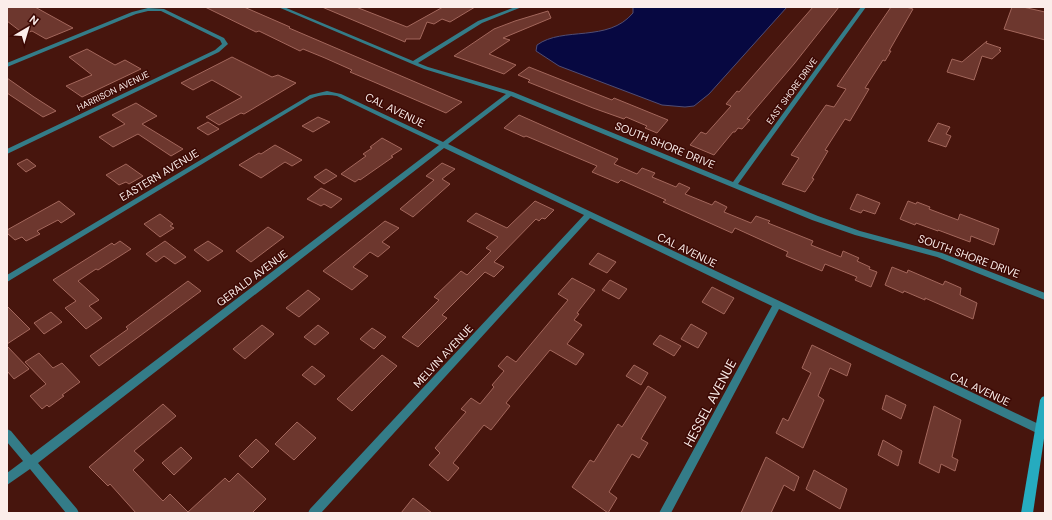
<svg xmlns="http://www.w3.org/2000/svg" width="1052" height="520" viewBox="0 0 1052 520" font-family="'DM Sans',sans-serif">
	<rect width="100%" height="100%" fill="#47150d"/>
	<path fill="#070841" stroke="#504d74" d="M633,7H787L709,94L694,106L685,107L662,105L559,66L536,51L537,45C563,26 608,43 633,13Z"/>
	<path fill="#6d372e" stroke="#a3675c" d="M7,7H35L73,28L46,39L32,31L24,34L7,21Z
		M205,7H244L290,27L289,28L462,102L446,113L374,82L350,72L352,70L325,58L303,49L300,51L259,31L256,32Z
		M322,7H356L407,27L443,7H475L450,22L442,19L434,24L427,22L420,39H406L405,42Z
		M813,7H839L794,64L747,119L750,120L742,129L738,128L735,132H733L714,155L690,145L701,132L706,134L731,106L726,104L737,91L739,92Z
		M891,7H906L913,9L889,51H891L885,61L883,60L865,88L869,89L850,121L845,119L825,150L828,151L812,178L814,179L805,192L782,184L799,158L791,155L826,105L834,107L846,89L837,86Z
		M1012,7H1023L1045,12V40L1004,29Z
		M548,11L551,18L503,38L510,40L489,54L516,65L504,74L454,56L494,29L515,21Z
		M987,41L986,43L1001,48L999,50L1001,51L992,59L982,56L974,80L947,72L952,59L962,62Z
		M87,49L115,65L125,60L141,69L82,97L66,86L92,75L69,57Z
		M232,57L272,77L278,75L296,83L244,114L241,113L219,125L206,117L242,97L212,80L193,90L181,83Z
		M529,67L612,100L614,98L668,120L657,133L645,128L647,126L626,117L624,119L593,108L528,82L530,80L518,75Z
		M7,78L34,97L56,111L43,117L7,93Z
		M136,103L157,116L142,124L183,149L171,156L138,134L113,147L99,137L125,124L112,115Z
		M519,115L618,159L614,164L637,174L642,168L655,173L652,177L676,187L679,183L690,188L685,194L712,205L715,201L727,207L724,212L751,223L756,216L770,221L768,223L813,241L811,245L841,257L843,251L859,258L857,261L870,267L869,269L877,272L871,287L855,280L857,277L825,264L822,271L786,256L788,252L735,228L732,233L663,202L666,200L621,180L618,183L592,172L597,166L526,136L524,137L504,128Z
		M318,117L330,122L313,132L302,126Z
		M208,122L219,129L208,135L197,128Z
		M938,123L950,127L946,134L951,136L946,147L928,141Z
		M382,138L402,149L391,156L393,157L360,180L359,179L355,182L341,174L366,156L363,154L372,148L370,147Z
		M275,145L302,160L292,166L285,162L261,178L239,165L259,153L261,154Z
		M27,159L36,166L26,172L17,164Z
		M442,163L455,169L442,179L450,184L413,217L400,209L434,180L426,176Z
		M126,164L143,176L129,184L126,182L119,185L106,175Z
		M326,169L337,176L324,184L314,177Z
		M321,188L342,199L331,208L324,204L321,206L307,199Z
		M857,194L880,203L875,214L863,210L861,213L850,209Z
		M59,201L75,214L61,223L58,220L37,231L40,234L26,241L22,237L15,240L7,233V230Z
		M535,201L554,210L545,219L542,218L539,221L536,219L494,262L504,267L494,277L485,272L442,315L447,318L418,347L402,337L439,300L434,297L461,271L467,275L491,251L486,248L498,237L467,221L476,213L507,228Z
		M908,201L916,204L917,202L930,207L929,209L958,220L960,214L999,229L994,245L971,236L970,242L938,230V231L916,223L915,225L900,219Z
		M160,214L173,224L170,226L174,228L160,237L144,224Z
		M385,221L399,228L382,242L390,247L378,257L370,252L353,267L368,276L352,290L323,271Z
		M268,227L284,237L251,262L236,251Z
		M120,241L131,249L98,270L96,269L78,281L99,300L89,306L102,318L86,329L65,308L76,301L53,280L112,243L114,245Z
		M165,241L186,257L175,264L164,256L156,262L146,254Z
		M208,241L223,251L208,261L194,250Z
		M598,253L616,262L607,273L589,264Z
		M892,267L907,273L908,270L943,285L945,281L961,288L960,295L977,303L973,319L925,298V300L904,291L903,293L885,285Z
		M572,278L595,290L577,313L579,314L574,320L582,325L567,344L584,354L576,365L550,350L506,403L510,406L491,430L484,425L453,463L459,468L448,481L429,465L440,453L435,448L466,412L461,409L471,398L480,404L494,387L492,385L504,371L498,366L507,356L516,362L568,300L558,294Z
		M610,280L627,289L619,299L602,290Z
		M188,281L201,291L99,366L90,356L128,329L126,327Z
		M712,287L734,298L724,314L702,302Z
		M308,290L320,299L299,317L286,308Z
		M7,306L30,329L7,344Z
		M51,312L62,322L44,334L34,323Z
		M691,324L707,333L698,348L681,339Z
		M262,325L274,334L245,359L233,349Z
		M318,325L329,333L315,345L304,337Z
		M372,328L386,337L374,349L360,339Z
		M660,335L681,346L674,356L653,344Z
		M812,345L851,364L847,376L830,368L818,396L824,400L803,448L776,433L783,418L788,421L811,373L802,368Z
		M7,346L29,369L14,379L7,371Z
		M39,353L53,368L62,363L80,382L62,395L64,396L49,407L47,405L42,409L30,396L46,384L25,362Z
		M382,355L397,366L352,411L337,399Z
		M634,365L648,373L641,385L626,376Z
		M312,366L325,376L315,385L302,375Z
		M648,386L666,397L641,439L648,443L639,458L632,454L609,492L617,498L608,513L572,487L590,460L594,462L618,424L622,427Z
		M886,395L906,405L901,419L882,409Z
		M163,404L176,416L134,451L144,460L133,470L163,501L170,494L188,512L225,478L229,482L238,473L266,499L252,513H136L110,484L108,486L89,467Z
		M934,406L961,420L952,457L958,460L955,471L941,464L939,473L919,463Z
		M297,422L316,438L294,460L275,444Z
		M256,439L269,451L252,468L239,456Z
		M883,440L902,451L898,466L878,455Z
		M181,447L192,458L174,475L162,463Z
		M766,457L799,477L794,491L784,485L771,513H741Z
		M814,470L847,489L840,509L806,489Z
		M413,498L432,513H401Z"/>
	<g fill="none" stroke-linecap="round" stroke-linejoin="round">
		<path fill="#347c88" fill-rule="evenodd" d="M278,7H284L413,61L478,21L515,7H522L482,23L418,63L428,67L513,92L733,182L861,7H866L738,184L818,216L860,231L942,253L1045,293V300L937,257L855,235L812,220L511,96L448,144L1045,427V437L779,309L671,513H659L772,306L590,218L321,513H308L310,509L584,215L444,148L38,463L77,509L79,513H66L30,469L7,485V473L23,461L7,442V429L11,431L31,455L439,145L337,96C327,94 319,95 310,99L7,282V275L310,95L327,91L341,94L443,142L506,94L424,69Z
			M148,8L164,9L224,38L228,44L219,52L7,154V149L215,50L222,44L220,40L161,11H148L136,14L7,67V63L132,12Z"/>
		<path fill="#26abbf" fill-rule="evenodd" d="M1045,396V432L1033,513H1021L1040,400L1042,397Z"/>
	</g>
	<g text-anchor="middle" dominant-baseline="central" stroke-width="3" stroke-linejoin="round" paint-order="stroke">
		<g font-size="9" fill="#fbedea" stroke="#3c0904">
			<text transform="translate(113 91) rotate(-26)">HARRISON AVENUE</text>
			<text transform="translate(792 91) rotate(-54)">EAST SHORE DRIVE</text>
		</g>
		<g font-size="11" fill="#fbedea" stroke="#3c0904">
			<text transform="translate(395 110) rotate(26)">CAL AVENUE</text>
			<text transform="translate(665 145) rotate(22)">SOUTH SHORE DRIVE</text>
			<text transform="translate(159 175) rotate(-31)">EASTERN AVENUE</text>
			<text transform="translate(687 250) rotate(26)">CAL AVENUE</text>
			<text transform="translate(969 256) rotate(20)">SOUTH SHORE DRIVE</text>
			<text transform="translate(252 278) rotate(-37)">GERALD AVENUE</text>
			<text transform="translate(443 356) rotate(-47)">MELVIN AVENUE</text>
			<text transform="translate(980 389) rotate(25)">CAL AVENUE</text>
		</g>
		<g font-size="13" fill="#fbedea" stroke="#3c0904">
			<text transform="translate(710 403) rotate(-62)">HESSEL AVENUE</text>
		</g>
	</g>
	<rect width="1052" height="520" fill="none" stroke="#fbedea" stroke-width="16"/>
	<g transform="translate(28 28) rotate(38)" stroke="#3c0904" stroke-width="3" paint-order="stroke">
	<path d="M0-3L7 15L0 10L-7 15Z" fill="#fbedea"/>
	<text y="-6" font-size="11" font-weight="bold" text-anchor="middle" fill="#fbedea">N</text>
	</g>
</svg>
